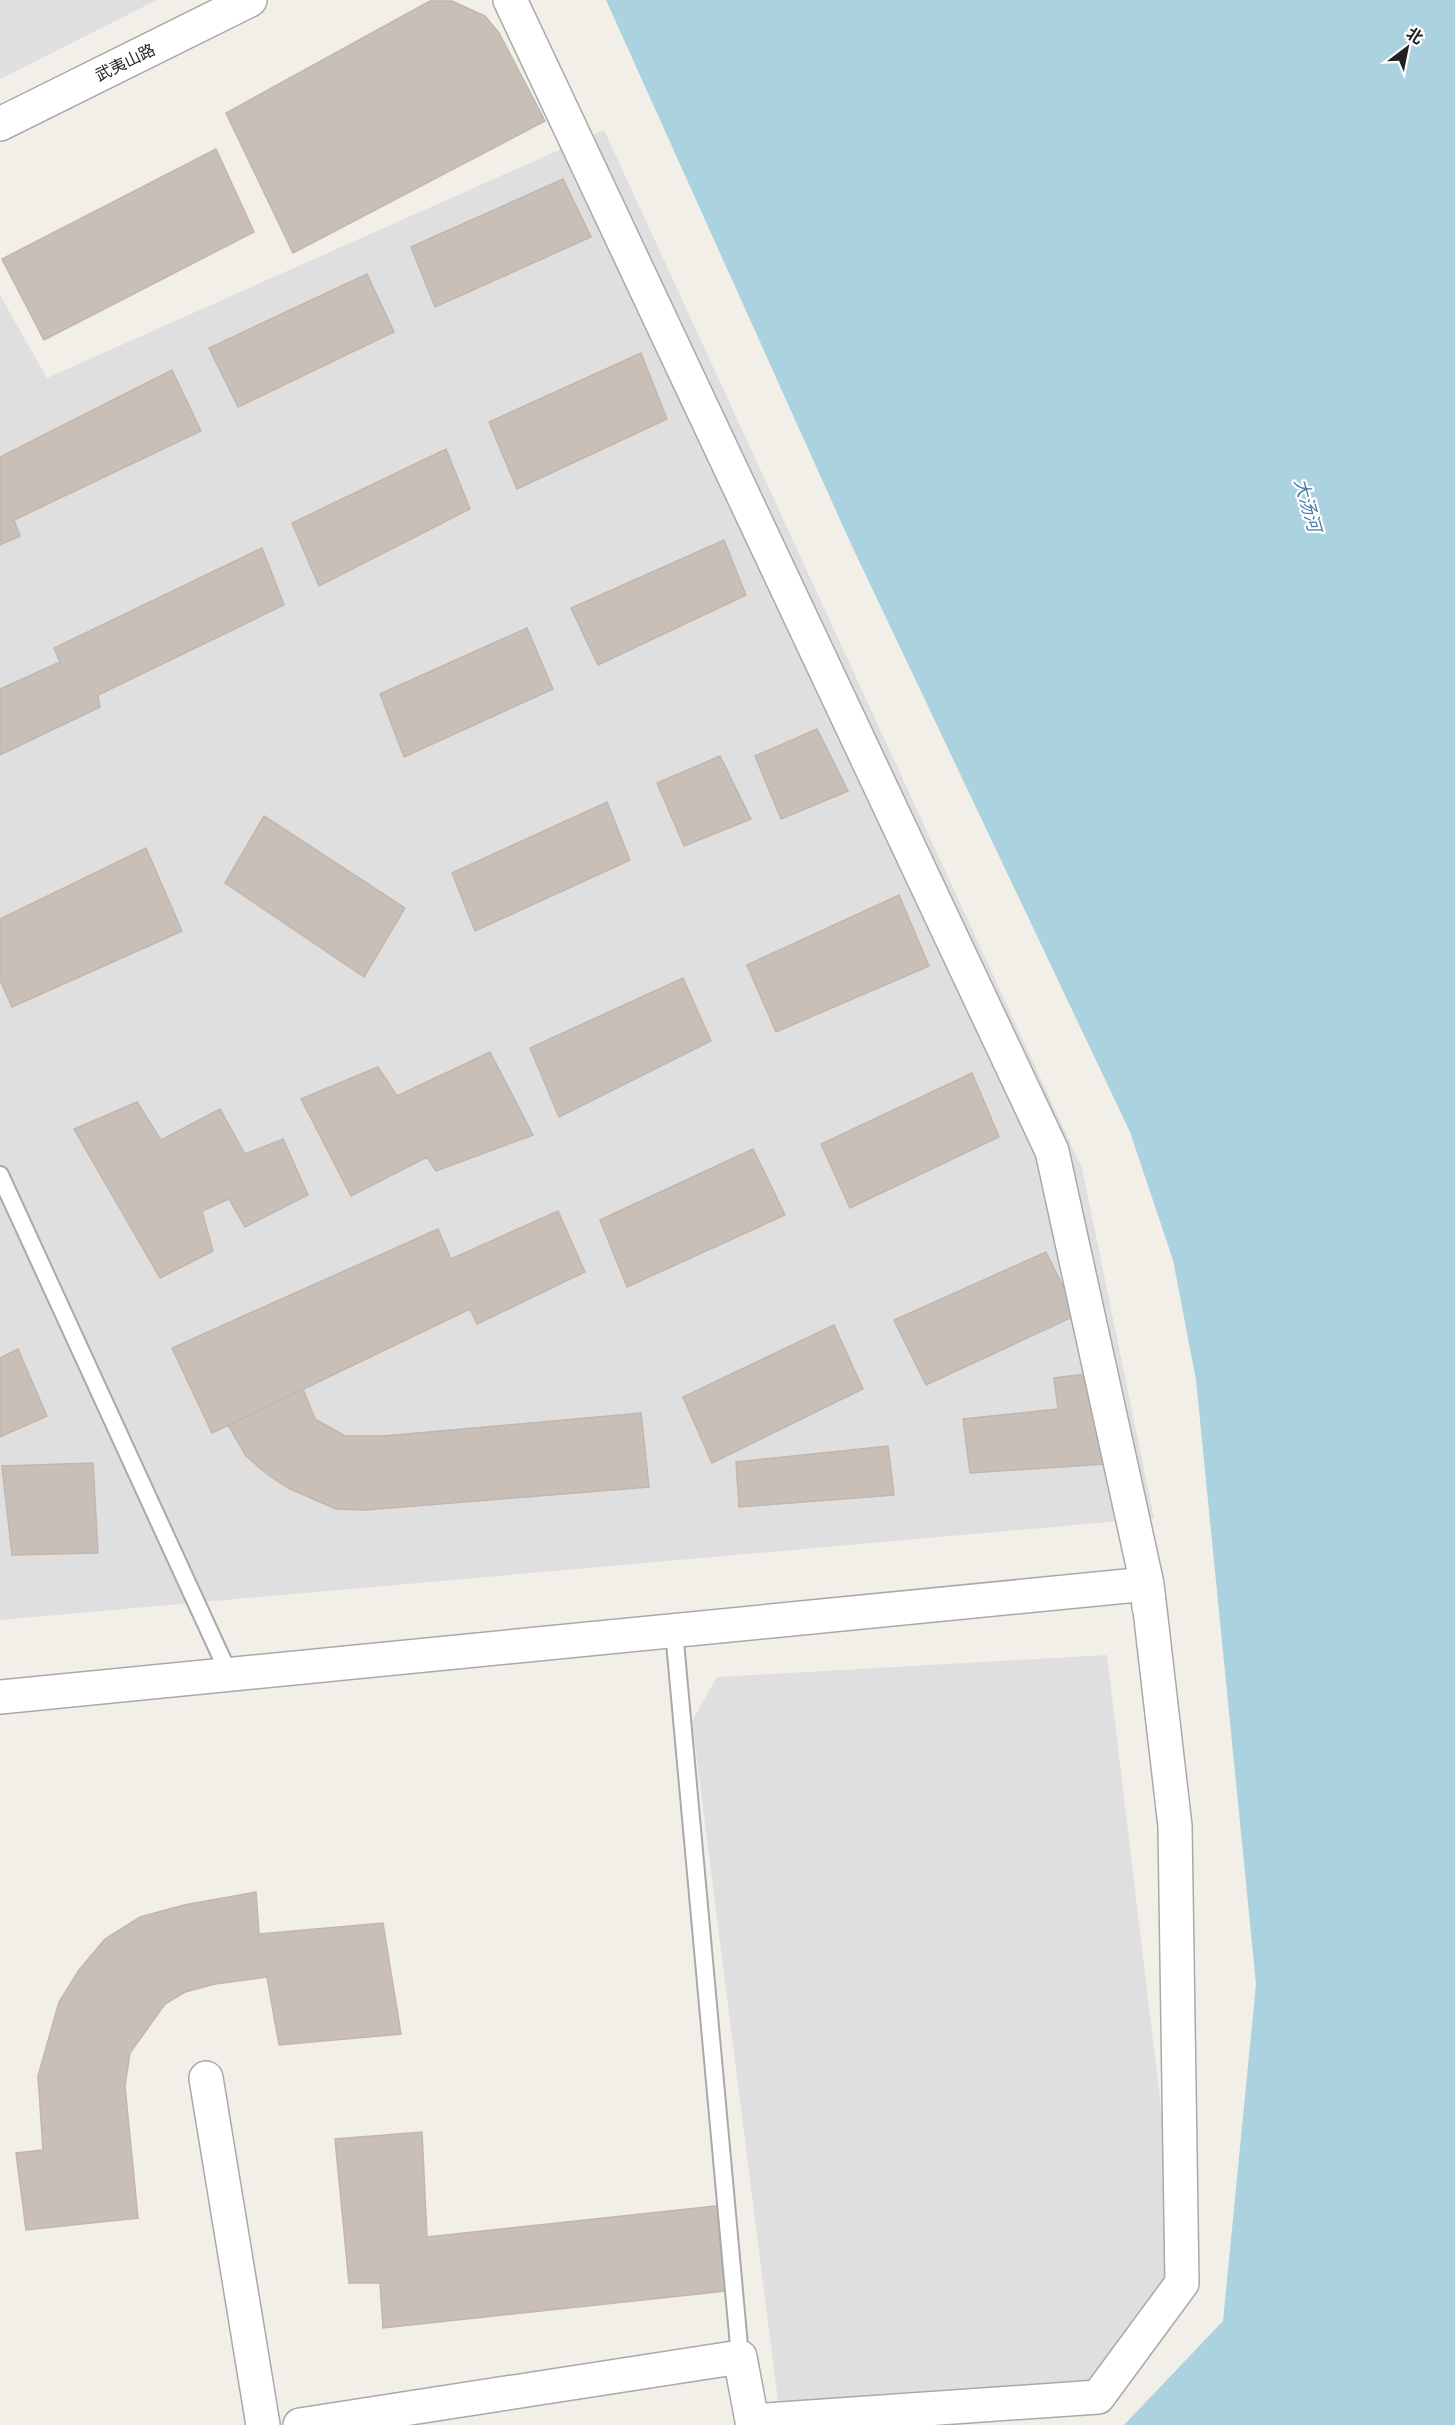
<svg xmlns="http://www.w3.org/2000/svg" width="1455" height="2425" viewBox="0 0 1455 2425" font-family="'Archivo Narrow','Noto Sans SC',sans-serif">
	<rect width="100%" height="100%" fill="#f2efe9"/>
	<path fill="#e0dfdf" d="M0,0H157L0,79Z
		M604,130L1082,1168L1154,1518L0,1620V295L47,378Z
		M1107,1655L1182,2283L1098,2397L781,2425L692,1721L717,1677Z"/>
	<path fill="#aad3df" d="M606,0H1455V2425H1124L1223,2321L1256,1984L1196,1380L1173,1260L1130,1132L851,544Z"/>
	<path fill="#c7bfb8" stroke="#c4b6ab" stroke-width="1.5" d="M430,1H452L485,16L499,33L545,121L293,253L226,113Z
		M216,149L254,232L44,340L2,259Z
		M563,179L591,237L435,307L411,247Z
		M367,274L394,332L238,407L209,348Z
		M641,353L667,419L517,489L489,422Z
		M172,370L201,431L14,520L20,536L0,545V457Z
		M446,449L470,509L319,586L292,523Z
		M724,540L746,595L598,665L571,608Z
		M262,548L284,605L98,695L100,707L0,755V689L60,662L54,648Z
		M527,628L553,689L404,757L380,694Z
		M817,729L848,791L781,819L755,756Z
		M720,756L751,819L684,846L657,783Z
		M607,802L630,860L475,931L452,873Z
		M264,816L405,908L364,977L225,883Z
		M146,848L182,931L12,1007L0,980V919Z
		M899,895L929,966L776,1032L747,965Z
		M683,978L711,1041L559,1117L530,1048Z
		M490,1052L533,1135L436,1171L427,1157L351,1196L301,1099L378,1067L397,1096Z
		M972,1073L999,1137L850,1208L821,1144Z
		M137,1102L161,1140L220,1109L245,1154L283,1139L308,1195L245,1227L229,1199L202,1211L213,1251L160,1278L74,1129Z
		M753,1149L785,1215L627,1287L600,1220Z
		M558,1211L585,1272L477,1324L470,1309L212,1433L172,1348L438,1229L451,1259Z
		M1046,1252L1077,1315L926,1385L894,1320Z
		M834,1325L863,1389L712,1463L683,1397Z
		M18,1349L47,1416L0,1437V1358Z
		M1110,1371L1120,1463L970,1473L963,1419L1058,1409L1054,1378Z
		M303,1389L315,1419L345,1436H384L641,1413L649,1487L366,1510L336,1509L288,1488L267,1474L246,1456L228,1425Z
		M888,1446L894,1495L739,1507L736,1462Z
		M93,1463L98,1553L12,1555L2,1466Z
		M256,1892L259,1934L383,1923L401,2034L279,2045L267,1977L215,1984L185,1992L165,2004L130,2053L125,2086L138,2218L26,2230L16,2153L43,2150L38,2076L59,2002L79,1970L105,1939L140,1917L184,1905Z
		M422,2132L427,2237L724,2205L735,2290L383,2328L380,2283H349L335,2139Z"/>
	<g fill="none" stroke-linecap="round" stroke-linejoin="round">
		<defs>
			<path id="service" d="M0,1175L229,1674
				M674,1631L740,2357"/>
			<path id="tertiary" d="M510,0L1052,1151L1147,1584L1149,1607
				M0,124L250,0
				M0,1697L1147,1584L1175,1826L1182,2283L1098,2397L752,2421L740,2357L300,2425
				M206,2078L263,2425"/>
		</defs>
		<use href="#service" stroke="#a9a9a9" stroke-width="20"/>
		<use href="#tertiary" stroke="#a9a9a9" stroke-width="36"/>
		<use href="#service" stroke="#fff" stroke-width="16"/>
		<use href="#tertiary" stroke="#fff" stroke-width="33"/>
	</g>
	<g text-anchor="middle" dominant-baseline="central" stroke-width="4.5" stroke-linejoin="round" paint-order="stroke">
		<g font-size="16" fill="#222" stroke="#fff">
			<text transform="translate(125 62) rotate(-26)">武夷山路</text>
		</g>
		<g font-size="18" font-style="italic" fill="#4a7aab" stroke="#fff">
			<text transform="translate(1308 505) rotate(74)">大汤河</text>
		</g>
	</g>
	<g transform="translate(1407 48) rotate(32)" stroke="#ffffff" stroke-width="4.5" paint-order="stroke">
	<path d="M0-4.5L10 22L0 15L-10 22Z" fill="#222222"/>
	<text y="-9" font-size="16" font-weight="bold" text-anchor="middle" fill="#222222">北</text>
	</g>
</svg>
